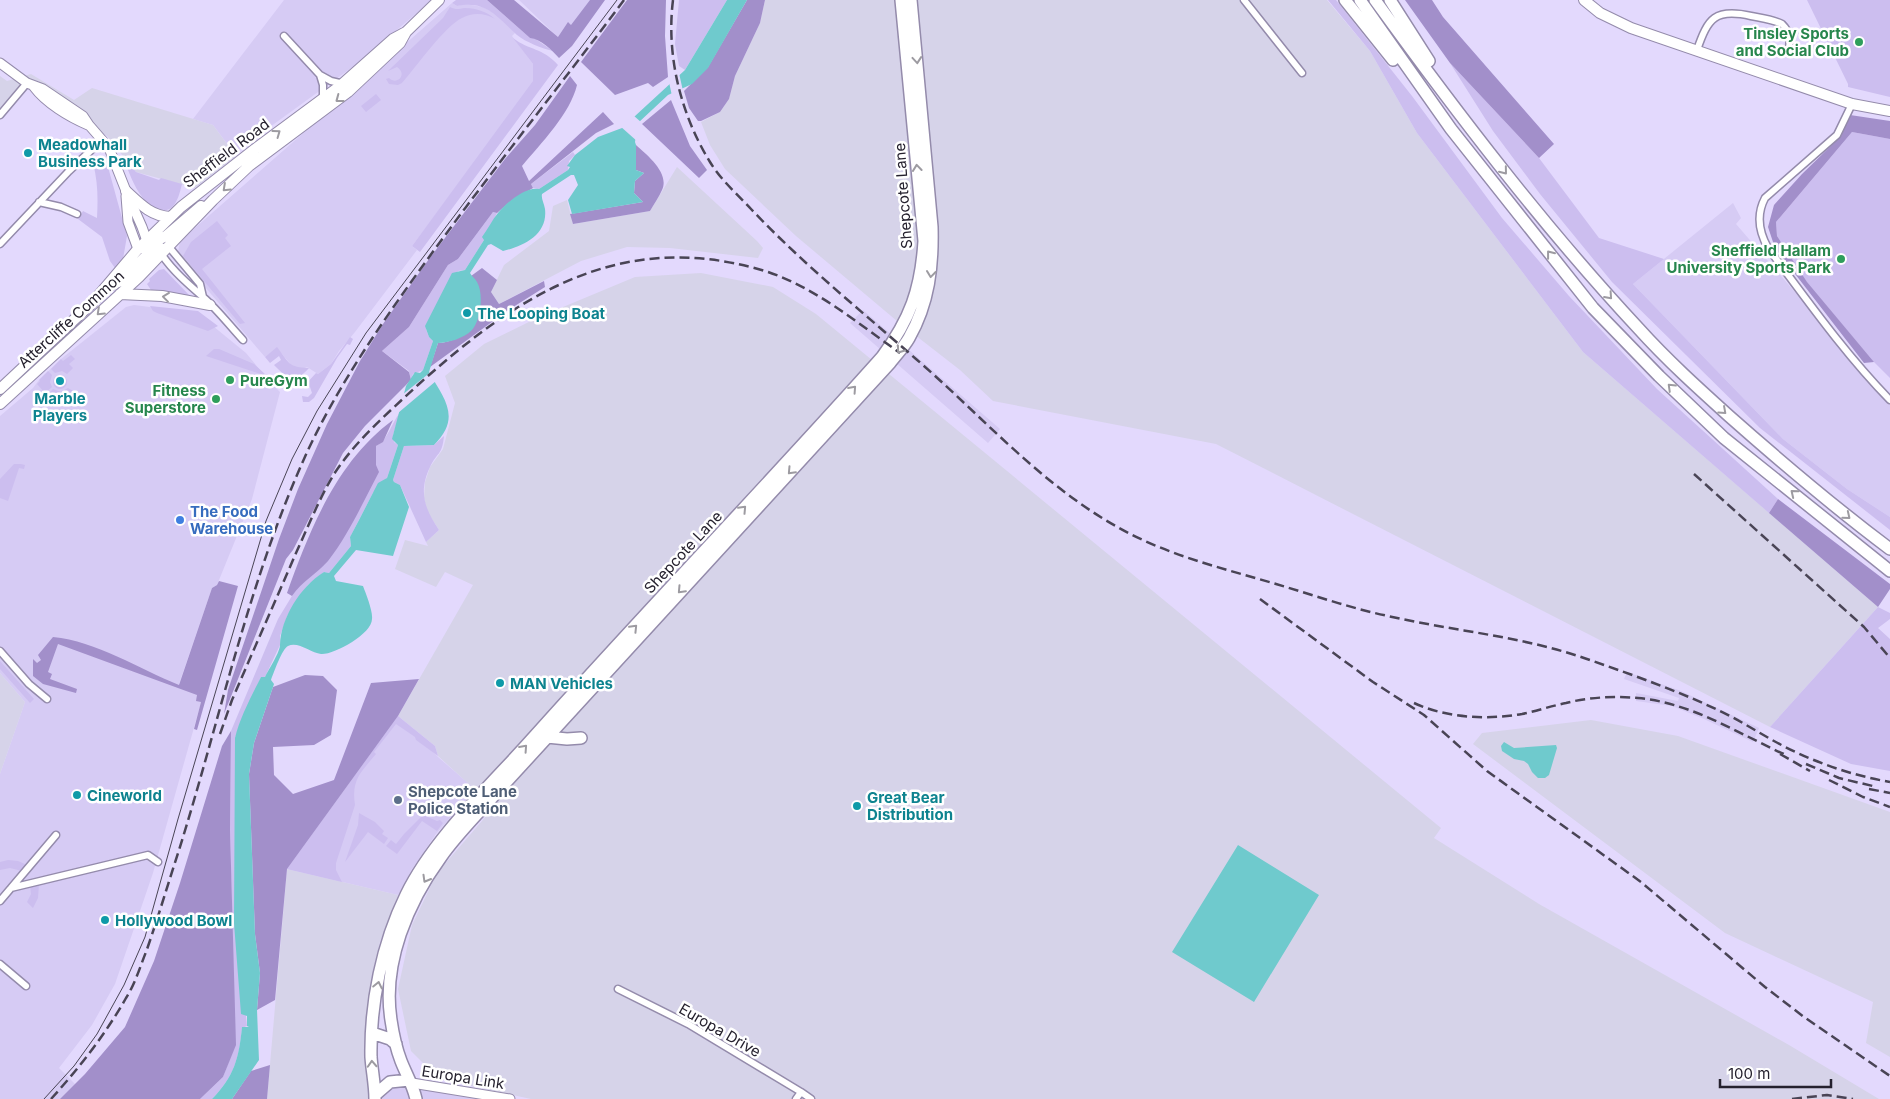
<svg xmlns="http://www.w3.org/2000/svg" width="1890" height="1099" viewBox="0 0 1890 1099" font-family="Inter,sans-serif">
	<rect width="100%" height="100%" fill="#e3d9fd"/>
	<path fill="#d6cbf4" d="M284,0H432L358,63L234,153L213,125L193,119Z
		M519,0H597L565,44Z
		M452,3L457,6L465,4L483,7L495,13L505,22L515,33L512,36L533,64L534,77L532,85L412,246L417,250L355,332L339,351L331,364L318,374L307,367L301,369L292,366L277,348L265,357L181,259L178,252L180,241Z
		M1733,203L1741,218L1736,224L1871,380L1890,400V517L1847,489L1783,439L1633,284Z
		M134,305L197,313L246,353L270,382L280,392L252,499L217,585L212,588L179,684L204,692L153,873L115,984L92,1025L59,1068L90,1099H0V774L25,702L0,673V416L33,388L39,380L61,359L126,307Z
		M863,310L1000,429L988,443L850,323Z
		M1627,672L1681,691L1759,728L1753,742L1704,719L1672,706L1636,701V693L1678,701L1679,698L1624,679Z
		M398,716L438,757L475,789L436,834L412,869L398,895L287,869Z
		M411,1077L486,1092L513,1099H367Z"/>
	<path fill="#d6d3e9" d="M765,0H1327L1370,51L1417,133L1583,352L1878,607L1770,727L1216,444L993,401L960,370L897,321L796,236L725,169L710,145L701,122L720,112L729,99L735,76L760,23Z
		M31,74L74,100L92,88L213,125L236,156L195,188L136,172L107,136L28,83L0,113V76L7,81Z
		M677,167L757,241L763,248L758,258L670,248L627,247L581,261L499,304L491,292L504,265L549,231L553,206L567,200L573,224L650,211Z
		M701,273L773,287L816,314L1441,828L1434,838L1539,904L1789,1045L1879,1099H531L439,1079L411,1051L398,989L412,925L437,873L494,807L438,756L435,746L398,716L473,585L445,572L436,587L395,569L405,540L428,546L426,542L439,530L427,511L424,498L425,482L430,467L443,449L455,403L445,376L484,344L539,317L635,277Z
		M0,673L25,702L0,774Z
		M1591,720L1678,736L1890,812V1057L1866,1043L1873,1002L1725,933L1473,744L1482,733Z
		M287,869L398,895L380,942L372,975L365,1029L366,1075L371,1099H267Z"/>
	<path fill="#ccbeef" d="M456,0H487L530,38H534L553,51C544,49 525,42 517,35C498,18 487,0 457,6L452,3Z
		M679,0H727L685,70L679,66L675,44Z
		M1328,0H1336L1412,96L1502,218L1569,296L1657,389L1778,499L1769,513L1583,352L1417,133L1370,51Z
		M1807,0H1890V97L1848,87V84Z
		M450,7C456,10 458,9 465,8C477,8 487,12 495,19C485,13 473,12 462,18C445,26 416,67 402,83L398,85L389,84L386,79L389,78C397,86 408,74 397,67L388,71L443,18Z
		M513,38C530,51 542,47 558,65L420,252L412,246L533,81V64Z
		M1450,63L1539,158L1599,238L1664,259L1633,284L1783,439L1847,489L1890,517V530L1760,428L1612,282L1540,194L1493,131Z
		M376,94L381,100L366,112L361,106Z
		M1852,132L1890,139V378L1874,362L1807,283L1777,236L1776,222Z
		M573,152L575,155L569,161L568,170L539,189L533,188L531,184Z
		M122,155L136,172L159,180L161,178L182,184C179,196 175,214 159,210C152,208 146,204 143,198C133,186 128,169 122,155Z
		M98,161L105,163L108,167L127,236L123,259L115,268L110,261L102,237L78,219L83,211L97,218C98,199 98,182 93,163Z
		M493,212L497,213L484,240L465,270L458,271L426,329L429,337L433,341L423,370L413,374L411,380L409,371L382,351L409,327L448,265L458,259Z
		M217,221L228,235L225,238L231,246L202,269L245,323L240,324L183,256L191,242Z
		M164,269L190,296L151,290L147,284L150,281L149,279L159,270Z
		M150,306L198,311L218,326L208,331L157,313L153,311Z
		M350,337L353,339L350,345L347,344L337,358L314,398L309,402H303L302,396L308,397L312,393L310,387L306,384L316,373L318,374L331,364Z
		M277,347C290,364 288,367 309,368C294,385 287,378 274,365L281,360L279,356L270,363L265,357Z
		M214,349H219L254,364L266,375L265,378L264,375L206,356Z
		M71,355L75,359L69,364L73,368L67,374L62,371L55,373L51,369L61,359L63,361Z
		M48,371L52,375L50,382L52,387L45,393L37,384L40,381L39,380Z
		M53 382a7 7 0 1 1 14 0a7 7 0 1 1-14 0Z
		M68,388L75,392C66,401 57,401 47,395L53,389L61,392Z
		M401,411L393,435L394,442L398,445L387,478L373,493L350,537L351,546L329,573L324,572L308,585L288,614L280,636V645L265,677H261L235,738L237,926L247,1026L242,1028C239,1058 234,1077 212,1099H200L223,1077L235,1045L230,830L231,731L278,619L298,586L325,564L376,465V446C388,440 392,422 401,411Z
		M444,436C442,456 437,452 430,467C418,492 425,509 439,530L426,542L400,485L394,482L393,480L404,446L434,445Z
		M14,464H21L25,465L24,469L19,468L8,501L0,498V479Z
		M1878,607L1890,613V619L1878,628L1890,639V771L1851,764L1770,727Z
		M0,661L34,699L30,703L0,669Z
		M398,716L435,746L438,756L416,740L415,737L396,724L374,752L376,754C361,772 351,780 355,805L336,863V870L342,882L287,869Z
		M359,813L375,822L384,831L382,834L388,838L384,844L368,832L345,862L358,825Z
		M423,815L437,821L440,820L443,823L437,831L422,821L397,854L386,846L391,840L396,844L404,834Z
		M8,860L18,861L27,865L22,871L10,868L0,870V862Z
		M39,884L38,898L33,908L27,902L31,894L30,885Z"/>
	<path fill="#a28fca" d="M487,0H514L558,37L568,22L571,25L590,0H605L572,46L559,58C552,50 541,39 530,38Z
		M627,0H666L665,36L668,77L653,87L648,83L615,95L581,62Z
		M747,0H765L760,23L735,76L729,99L720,112L701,121H698L689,108L684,91L708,67Z
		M1405,0H1432L1443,17L1554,144L1539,158L1450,63Z
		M570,76L577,85C570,114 541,143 522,166L529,181L603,112L614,124L596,133L531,184L533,188L511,201L497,213L493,212L458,259L448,265L409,327L382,351L409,372L411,380L365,426L343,453L293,550L286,559L224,714L228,690L279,539L298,489L327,424L360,361L383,324L429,259L505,159L535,125Z
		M671,100L690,146L707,170L699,178L642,124Z
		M1850,115L1890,121V139L1852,132L1776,222L1777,236L1807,282L1874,362L1864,363L1775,248L1768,227L1774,205L1802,174L1841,136Z
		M636,145C647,155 670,173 662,190C659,197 654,204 650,211L573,224L570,214L643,202L634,193L635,181L644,173L636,170Z
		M482,268L497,280L491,292L499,304L544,281L545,287L507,311L430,367L438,343C450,343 461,336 471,330V276Z
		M393,420L383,442L376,446V465L379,472C363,502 349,534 328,561C317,574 302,581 292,596L287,593C310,529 337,461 393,420Z
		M1778,499L1890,584V589L1878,607L1769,513Z
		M219,581L238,586L197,730L194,729L201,702L196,701L197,695L58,644L48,672L52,674L50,679L77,689L76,693L43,684L33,676V659L37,663L41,660L38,655L53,637C96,641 139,669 179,685L212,588L217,585Z
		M305,675L323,676L337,690L331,735L314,745L273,747L274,775L293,794L334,780L371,683L419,679L398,716L287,869L275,1000L257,1010L260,973L255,934L249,774L254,743L273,687Z
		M231,731L230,830L236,1045L223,1077L200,1099H60L85,1074L125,1027L154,961L180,883L222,746Z
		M270,1065L267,1099H232L251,1071Z"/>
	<path fill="#6fcacd" d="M727,0H747L708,68L692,84L668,95L638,123L635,142L636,145V170L644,173L635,181L634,193L643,202L572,214L568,200L578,185L574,175H571L542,194C541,199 544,203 545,209C548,235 523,246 503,251L491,244L488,245L470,273C472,277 475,278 477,282C484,294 481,321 471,331C464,338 448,343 438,343L429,372C444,399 462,417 434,445L404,446L393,480L394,482L400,485L409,507L393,556L356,550L334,576L336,581L363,586C366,594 373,611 372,619C372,634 334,655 321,654C311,653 298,641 288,646C282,649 274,672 271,680L274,684L254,743L249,774L255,934L260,973L257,1010L259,1060L232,1099H212C234,1077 239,1058 242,1027H249L247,1026V1016L241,1014L234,923L235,738C240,717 251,697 261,677H265C269,669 280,652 280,645C281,618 300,587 324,572L329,573L351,546L350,537L359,520L378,483L387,478L398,445L392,439L406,386L415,372L420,373L423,370L433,341L429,337L425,326L452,273L465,270L484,240L482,237C488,229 492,220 498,213C506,203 526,186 539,189L568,170L570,167L567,166L575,155L598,137L622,128L685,70Z
		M1504,742L1514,748L1556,745L1557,748L1549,775L1545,778H1538L1532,772L1528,764L1524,761L1514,759L1502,751L1501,746Z
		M1238,845L1319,895L1254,1002L1172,952Z"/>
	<path fill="#e3d9fd" d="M679,73L683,91L672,96L669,82Z
		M633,115L642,123L638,142L620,126Z
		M432,371L436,381L398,413L402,395Z"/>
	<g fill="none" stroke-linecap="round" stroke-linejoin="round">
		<defs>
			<path id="street" d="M1244,0L1302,73
				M284,36L320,75
				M1697,50C1708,18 1715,8 1751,16C1761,18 1772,19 1782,24C1791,33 1791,40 1788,52
				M323,99V85L320,75L331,81L344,84
				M1852,104L1837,135L1765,198C1756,215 1759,232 1768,248C1807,300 1845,354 1890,400
				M0,115L27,83
				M39,202L61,207L77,214
				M0,244L69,171L102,140
				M169,247L200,284L203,297
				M162,255C173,271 188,284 203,297C217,309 230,326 243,340
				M0,651L29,684L47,699
				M11,888L148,855L158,862
				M0,901L56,835
				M0,964L26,986
				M618,989L688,1024L801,1092L796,1099
				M801,1092L811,1099"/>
			<path id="secondary" d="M0,63L27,83L43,89L83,116L89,125L109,148L126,191L142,227L147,241
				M34,87C46,103 69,117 88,125
				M126,196L128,222L138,249
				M412,1083L510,1099"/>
			<path id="primary" d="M1584,0L1600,13L1631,28L1852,104L1890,111
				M126,191C140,204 151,216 170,217
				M142,248L166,236L201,206
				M109,286L121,281L149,253L161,248
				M120,294L162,296L210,305
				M0,389L93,302L138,249L181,207L255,149L340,86L393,39L406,32L439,0
				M0,404L139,277L213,200L249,166L348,92L400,43L406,32"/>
			<path id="highway" d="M1345,0L1393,60
				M1360,0L1451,129L1593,308L1659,376L1724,438L1890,571
				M1375,0C1457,113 1543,226 1639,329C1667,360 1698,388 1729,416C1781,462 1834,507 1890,549
				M1390,0L1429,61
				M547,737L567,739L581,738
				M372,1033L390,1039L396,1044
				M375,1095L390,1082L409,1080
				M375,1099C375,1085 372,1071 371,1057C370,1003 382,944 406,895C433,839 491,785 532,739C647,610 767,486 882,357C910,319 921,290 924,241L901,0
				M416,1099C413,1085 406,1074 401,1061C396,1048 393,1034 391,1020C382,963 408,902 441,857C455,837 472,820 488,802L890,363C896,355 904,347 909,338C929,303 933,266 932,227L911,0"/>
		</defs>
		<use href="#street" stroke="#948bab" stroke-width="9"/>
		<use href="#secondary" stroke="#948bab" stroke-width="11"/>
		<use href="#primary" stroke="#948bab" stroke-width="12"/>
		<use href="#highway" stroke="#948bab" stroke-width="14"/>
		<use href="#street" stroke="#fff" stroke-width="6"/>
		<use href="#secondary" stroke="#fff" stroke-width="9"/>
		<use href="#primary" stroke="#fff" stroke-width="10"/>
		<use href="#highway" stroke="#fff" stroke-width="11"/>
		<path stroke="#494455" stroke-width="1" d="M44,1099L74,1066L97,1034L124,985L145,937L178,819L266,521L292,459L317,411L366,333L617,0"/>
		<path stroke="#494455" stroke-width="2.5" stroke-dasharray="10 5" stroke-linecap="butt" d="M673,0C666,56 681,115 710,162C721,180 737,194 751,209C802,263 860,310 916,359C991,424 1053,499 1145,541C1187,560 1232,571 1276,584C1313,595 1350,608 1388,616C1453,631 1521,636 1584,658C1630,674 1676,690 1720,711C1739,720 1756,731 1774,741C1810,761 1850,775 1890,782
			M1694,474L1864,627L1890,658
			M1260,599L1373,682L1424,715L1487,771L1641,882L1765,987L1804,1017L1890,1076
			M1414,703C1446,718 1487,720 1522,714C1537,711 1551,706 1566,703C1589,697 1615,696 1638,698C1692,703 1737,733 1786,755
			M220,734L232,700C253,651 275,602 296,553C308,527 319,499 334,474C357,439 388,413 419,384C518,295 619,230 758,269C810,283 856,322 900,353
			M1780,754L1810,771
			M1806,764L1839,778L1877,787
			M1829,780L1863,797L1890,807
			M1869,789L1890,793
			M51,1099C79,1068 105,1035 126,998C135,984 140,967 146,952C158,918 168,884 179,850C221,716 250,575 309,448C339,385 378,328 419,271C485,179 556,91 624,0
			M1792,1099L1827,1095L1853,1099"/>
	</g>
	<defs><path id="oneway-chevron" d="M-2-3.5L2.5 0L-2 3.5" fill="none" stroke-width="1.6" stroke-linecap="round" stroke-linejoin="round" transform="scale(1.25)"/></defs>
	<g stroke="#9d9ba1">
		<use href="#oneway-chevron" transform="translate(917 60) rotate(85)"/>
		<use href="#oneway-chevron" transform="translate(339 99) rotate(143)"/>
		<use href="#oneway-chevron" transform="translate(277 133) rotate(-36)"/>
		<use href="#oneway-chevron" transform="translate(917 168) rotate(-96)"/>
		<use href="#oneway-chevron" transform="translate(1504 171) rotate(51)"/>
		<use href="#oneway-chevron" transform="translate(226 188) rotate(137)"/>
		<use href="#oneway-chevron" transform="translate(1550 254) rotate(-128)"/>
		<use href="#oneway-chevron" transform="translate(931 274) rotate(97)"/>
		<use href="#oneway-chevron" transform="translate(1609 296) rotate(48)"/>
		<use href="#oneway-chevron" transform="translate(166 297) rotate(-173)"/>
		<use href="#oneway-chevron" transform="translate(100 312) rotate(137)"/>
		<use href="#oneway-chevron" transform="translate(900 350) rotate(126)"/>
		<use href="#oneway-chevron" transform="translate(1671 387) rotate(-136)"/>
		<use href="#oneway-chevron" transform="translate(853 389) rotate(-48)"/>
		<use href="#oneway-chevron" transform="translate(1723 411) rotate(42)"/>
		<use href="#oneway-chevron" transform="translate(791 471) rotate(133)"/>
		<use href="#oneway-chevron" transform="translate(1794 493) rotate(-141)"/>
		<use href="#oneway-chevron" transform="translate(743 509) rotate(-47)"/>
		<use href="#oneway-chevron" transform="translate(1847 516) rotate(39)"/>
		<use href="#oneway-chevron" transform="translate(681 590) rotate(133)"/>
		<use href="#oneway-chevron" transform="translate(634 628) rotate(-46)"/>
		<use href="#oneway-chevron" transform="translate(524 748) rotate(-48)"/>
		<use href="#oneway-chevron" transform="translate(426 879) rotate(120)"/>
		<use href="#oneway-chevron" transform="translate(378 985) rotate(-78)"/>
		<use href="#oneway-chevron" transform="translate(372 1064) rotate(-93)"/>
	</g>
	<g fill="#2e9e5b" stroke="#fff" stroke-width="2">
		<circle cx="1859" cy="42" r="5"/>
		<circle cx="1841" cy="259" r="5"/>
		<circle cx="230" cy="380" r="5"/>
		<circle cx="216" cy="399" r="5"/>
	</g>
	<g fill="#0f9aa8" stroke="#fff" stroke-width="2">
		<circle cx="28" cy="153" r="5"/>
		<circle cx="467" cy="313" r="5"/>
		<circle cx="60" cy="381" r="5"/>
		<circle cx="500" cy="683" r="5"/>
		<circle cx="77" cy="795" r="5"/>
		<circle cx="857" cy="806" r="5"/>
		<circle cx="105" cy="920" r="5"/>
	</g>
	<circle fill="#3f7fe0" stroke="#fff" stroke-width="2" cx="180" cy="520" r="5"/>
	<circle fill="#5c6f8a" stroke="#fff" stroke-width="2" cx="398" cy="800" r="5"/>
	<g text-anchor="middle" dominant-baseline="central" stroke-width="5" stroke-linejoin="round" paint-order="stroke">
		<g font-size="15" font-weight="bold" fill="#27864d" stroke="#fff" text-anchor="end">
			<text x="1849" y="33">Tinsley Sports<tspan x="1849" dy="17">and Social Club</tspan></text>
			<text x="1831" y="250">Sheffield Hallam<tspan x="1831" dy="17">University Sports Park</tspan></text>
			<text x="240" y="380" text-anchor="start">PureGym</text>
			<text x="206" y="390">Fitness<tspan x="206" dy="17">Superstore</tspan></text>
		</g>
		<g font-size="15" font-weight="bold" fill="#0d838f" stroke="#fff" text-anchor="start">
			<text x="38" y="144">Meadowhall<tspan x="38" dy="17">Business Park</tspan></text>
			<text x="477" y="313">The Looping Boat</text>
			<text x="60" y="398" text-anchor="middle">Marble<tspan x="60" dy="17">Players</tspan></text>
			<text x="510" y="683">MAN Vehicles</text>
			<text x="87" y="795">Cineworld</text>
			<text x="867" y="797">Great Bear<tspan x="867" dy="17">Distribution</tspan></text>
			<text x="115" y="920">Hollywood Bowl</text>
		</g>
		<g font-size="15" fill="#25212e" stroke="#fff">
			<text transform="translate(226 153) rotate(-37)">Sheffield Road</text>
			<text transform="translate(903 196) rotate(-94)">Shepcote Lane</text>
			<text transform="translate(71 319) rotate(-42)">Attercliffe Common</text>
			<text transform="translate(683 552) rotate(-47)">Shepcote Lane</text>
			<text transform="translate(720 1030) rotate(30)">Europa Drive</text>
			<text transform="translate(463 1077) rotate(9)">Europa Link</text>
		</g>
		<g font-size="15" font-weight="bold" fill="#366cbe" stroke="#fff" text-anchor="start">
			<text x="190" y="511">The Food<tspan x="190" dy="17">Warehouse</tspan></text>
		</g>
		<g font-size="15" font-weight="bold" fill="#4e5e75" stroke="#fff" text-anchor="start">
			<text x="408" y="791">Shepcote Lane<tspan x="408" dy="17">Police Station</tspan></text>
		</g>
	</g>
	<path d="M1720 1079v8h111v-8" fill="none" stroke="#25212e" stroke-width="2.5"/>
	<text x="1728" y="1079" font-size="15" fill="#25212e" stroke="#ffffff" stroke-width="4" paint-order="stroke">100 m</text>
</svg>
